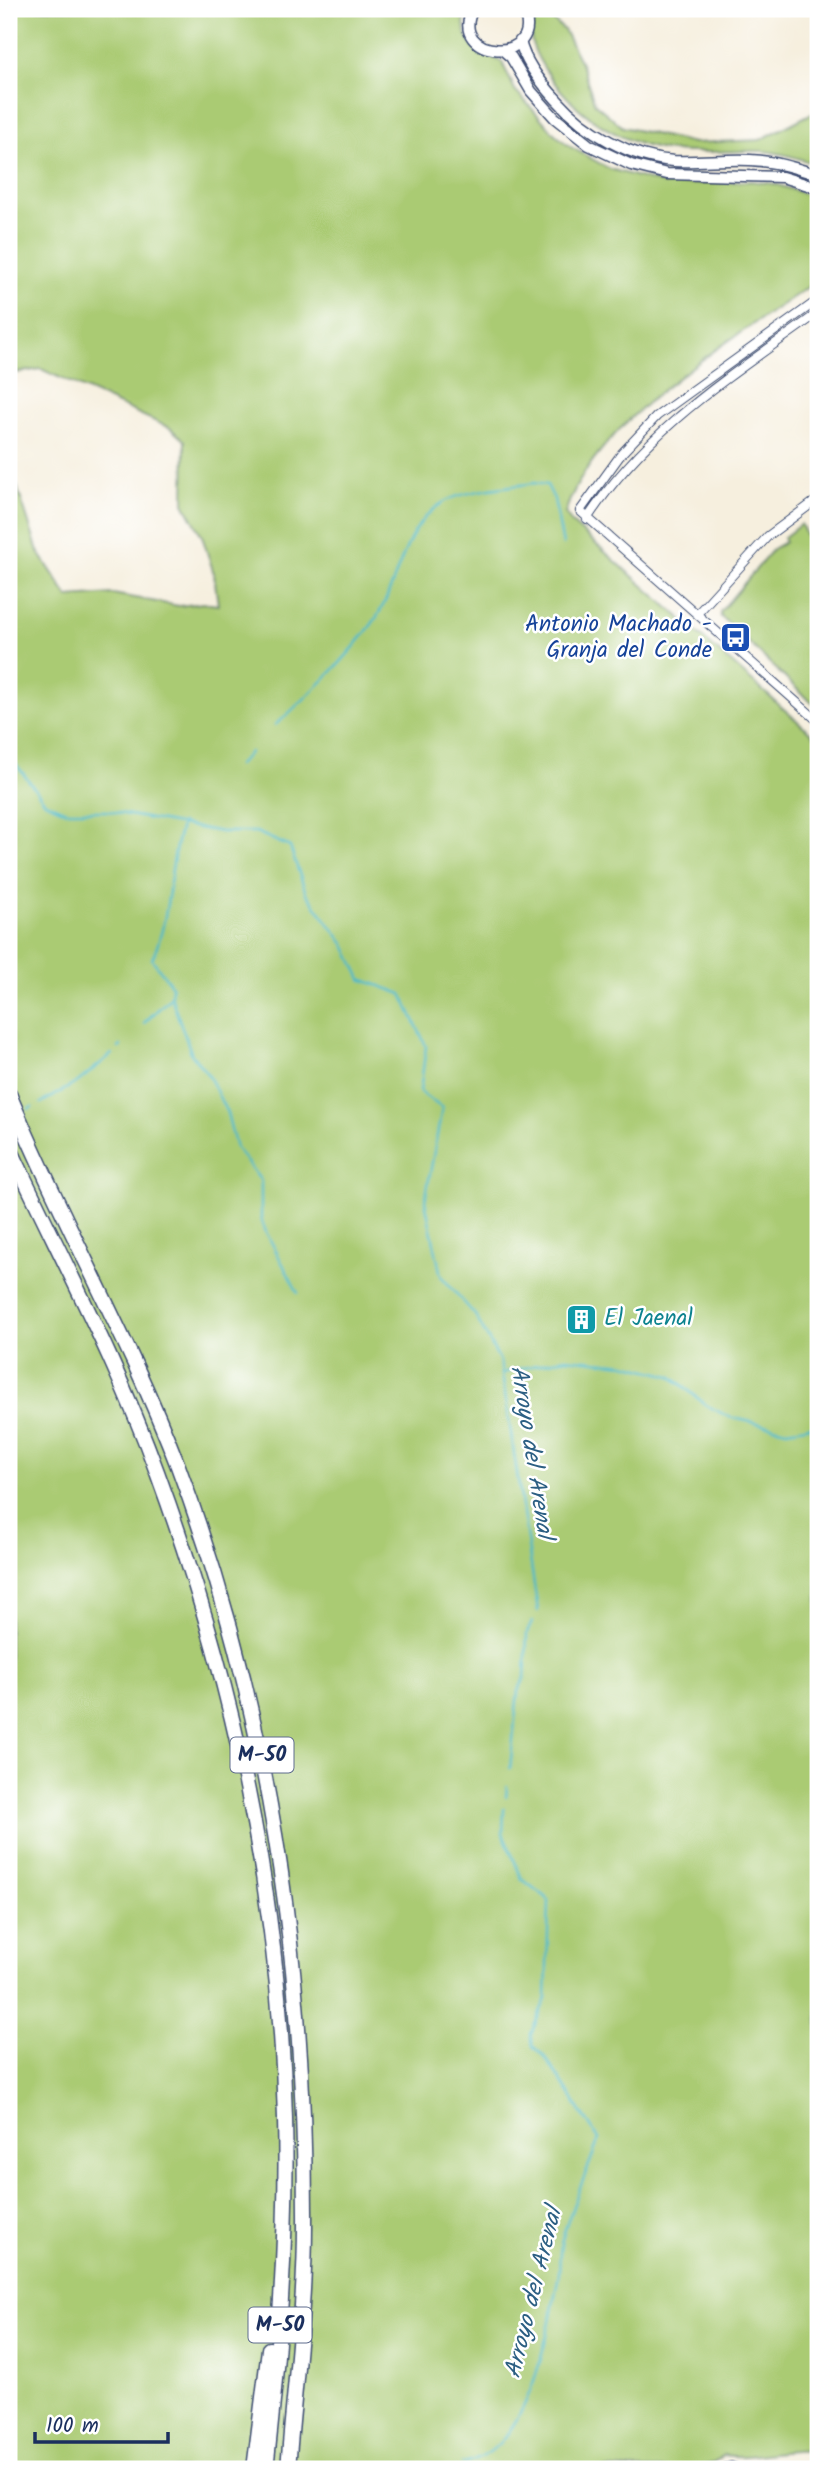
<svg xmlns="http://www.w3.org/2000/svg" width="827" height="2478" viewBox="0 0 827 2478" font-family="Kalam,sans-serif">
	<rect width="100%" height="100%" fill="#fff"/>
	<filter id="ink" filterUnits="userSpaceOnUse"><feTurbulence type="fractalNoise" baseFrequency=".0143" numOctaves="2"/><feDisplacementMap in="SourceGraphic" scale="14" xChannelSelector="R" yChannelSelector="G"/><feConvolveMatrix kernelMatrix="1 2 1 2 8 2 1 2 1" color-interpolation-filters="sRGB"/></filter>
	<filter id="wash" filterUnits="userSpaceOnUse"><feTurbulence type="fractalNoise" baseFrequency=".00686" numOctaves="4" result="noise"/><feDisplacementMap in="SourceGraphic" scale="28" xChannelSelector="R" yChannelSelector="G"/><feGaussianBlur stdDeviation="1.57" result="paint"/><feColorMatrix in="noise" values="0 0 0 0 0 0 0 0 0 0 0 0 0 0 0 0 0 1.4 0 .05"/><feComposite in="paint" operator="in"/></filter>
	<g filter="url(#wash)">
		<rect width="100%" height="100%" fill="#f6efde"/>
		<path fill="#aacb73" stroke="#627d68" stroke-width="2" d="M9,9H463L465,33L472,46L502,62L515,90L555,134L569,146L610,169L667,185L752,181L775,184L818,198V280C738,337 595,417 565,513L572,523L818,739V2451C786,2447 754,2460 723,2455L714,2462L690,2469H9V462L38,551L68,597L113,594L179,606L203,603L218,605L214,574L202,536L184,503L185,441L170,428L41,369L9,374Z
			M542,11L564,30L580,61L595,104L623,127L693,143L760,140L818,110V165C800,159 781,152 761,151C729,150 696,155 664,150C614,141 571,110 544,68C531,47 524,32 542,11Z
			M801,524L818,563V708C784,679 755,647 721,617L720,612L774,548L785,542L783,538Z"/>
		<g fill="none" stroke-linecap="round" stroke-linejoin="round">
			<path stroke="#4cb9c8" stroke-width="2.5" d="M275,725C306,699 348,658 372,624C400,586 400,527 444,502C464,490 510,487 534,483L547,485L554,499L563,545
				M9,755L45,802L66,811H108L221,832H256L290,847L306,893L345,945L361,979L402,994L426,1046L420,1092L442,1108L425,1201L441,1276L475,1315L500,1361L538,1611
				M238,765L250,752
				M171,997L192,1055L209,1076L227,1113L236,1148L261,1181V1219L266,1232L298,1293
				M144,1023L171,997L172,986L152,959C172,915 167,869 182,823
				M119,1048L121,1046
				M41,1103L78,1082L112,1054
				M29,1109L32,1107
				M502,1373L566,1358L625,1364L671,1376L706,1405L729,1417L787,1430L818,1425
				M510,1769L518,1691L525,1678L527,1633L532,1622
				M506,1797L507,1787
				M462,2464C530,2453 549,2329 559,2273C560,2262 559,2251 562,2240C571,2206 587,2172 599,2139L545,2057L533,2046L531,2034L546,1998L549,1900L522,1879L503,1833L504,1809"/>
		</g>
	</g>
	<g filter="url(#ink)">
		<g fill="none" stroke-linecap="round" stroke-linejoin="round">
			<defs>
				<path id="street" d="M818,300L657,416L622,453L580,511L818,721
					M587,519C648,427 731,376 818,313
					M697,614L768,536L818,499
					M719,2469L731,2466L740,2469"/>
				<path id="secondary" d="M473,9C446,60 548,66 523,9
					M520,41C525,63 542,84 557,100C585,132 631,158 674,161C699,162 725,159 750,160C774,161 796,168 818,175
					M504,51L511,57L531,91L555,118L589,145L631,165L667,174L782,177L818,188"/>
				<path id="highway" d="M9,1094C61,1220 129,1338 178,1466C269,1710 306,1966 305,2226C305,2306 294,2389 288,2469
					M9,1146C59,1254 116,1359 157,1472C233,1678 280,1898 285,2118C288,2236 279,2353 266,2469
					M254,2469L269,2349"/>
			</defs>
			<use href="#street" stroke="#3c4c71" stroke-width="10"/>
			<use href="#secondary" stroke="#3c4c71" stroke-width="13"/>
			<use href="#highway" stroke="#3c4c71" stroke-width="17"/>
			<use href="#street" stroke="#fff" stroke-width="8"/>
			<use href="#secondary" stroke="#fff" stroke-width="10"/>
			<use href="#highway" stroke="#fff" stroke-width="14"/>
		</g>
	</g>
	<defs>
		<symbol id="bus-square" viewBox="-11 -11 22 22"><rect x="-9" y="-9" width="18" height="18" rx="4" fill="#1a4fb4" stroke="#fff"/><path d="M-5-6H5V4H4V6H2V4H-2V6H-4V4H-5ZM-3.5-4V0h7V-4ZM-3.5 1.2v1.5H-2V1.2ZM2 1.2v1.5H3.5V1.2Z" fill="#fff"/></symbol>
		<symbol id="building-square" viewBox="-11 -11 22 22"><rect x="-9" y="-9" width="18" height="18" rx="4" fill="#0f9aa8" stroke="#fff"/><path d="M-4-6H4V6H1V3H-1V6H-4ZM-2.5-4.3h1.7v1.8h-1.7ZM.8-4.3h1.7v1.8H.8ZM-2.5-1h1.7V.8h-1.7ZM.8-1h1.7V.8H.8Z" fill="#fff"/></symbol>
	</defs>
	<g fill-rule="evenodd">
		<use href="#bus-square" x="718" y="620" width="35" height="35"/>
		<use href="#building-square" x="564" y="1302" width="35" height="35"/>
	</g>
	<g text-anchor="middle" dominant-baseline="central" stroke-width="5" stroke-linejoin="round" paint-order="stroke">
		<g fill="#fff" stroke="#5f6d8e" stroke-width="2">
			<rect x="230.5" y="1737.5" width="63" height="35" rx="5"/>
			<rect x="248.5" y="2307.5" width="63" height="35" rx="5"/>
		</g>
		<g font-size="21" font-weight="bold" fill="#1b2f5e">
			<text x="262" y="1755">M-50</text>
			<text x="280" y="2325">M-50</text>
		</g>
		<g font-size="23" fill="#164399" stroke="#fff" text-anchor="end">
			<text x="712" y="625">Antonio Machado -<tspan x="712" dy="26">Granja del Conde</tspan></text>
		</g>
		<g font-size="23" fill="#0d838f" stroke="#fff" text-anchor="start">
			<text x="604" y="1319">El Jaenal</text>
		</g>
		<g font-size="24" font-style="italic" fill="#2c5f83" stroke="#fff">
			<text transform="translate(531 1452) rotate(81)">Arroyo del Arenal</text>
			<text transform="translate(534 2293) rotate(-76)">Arroyo del Arenal</text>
		</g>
	</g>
	<rect width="827" height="2478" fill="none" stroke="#fff" stroke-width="35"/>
	<path d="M35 2432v10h133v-10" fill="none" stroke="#1b2f5e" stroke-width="3.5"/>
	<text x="46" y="2432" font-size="21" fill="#1b2f5e" stroke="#ffffff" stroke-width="5" paint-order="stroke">100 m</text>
</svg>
